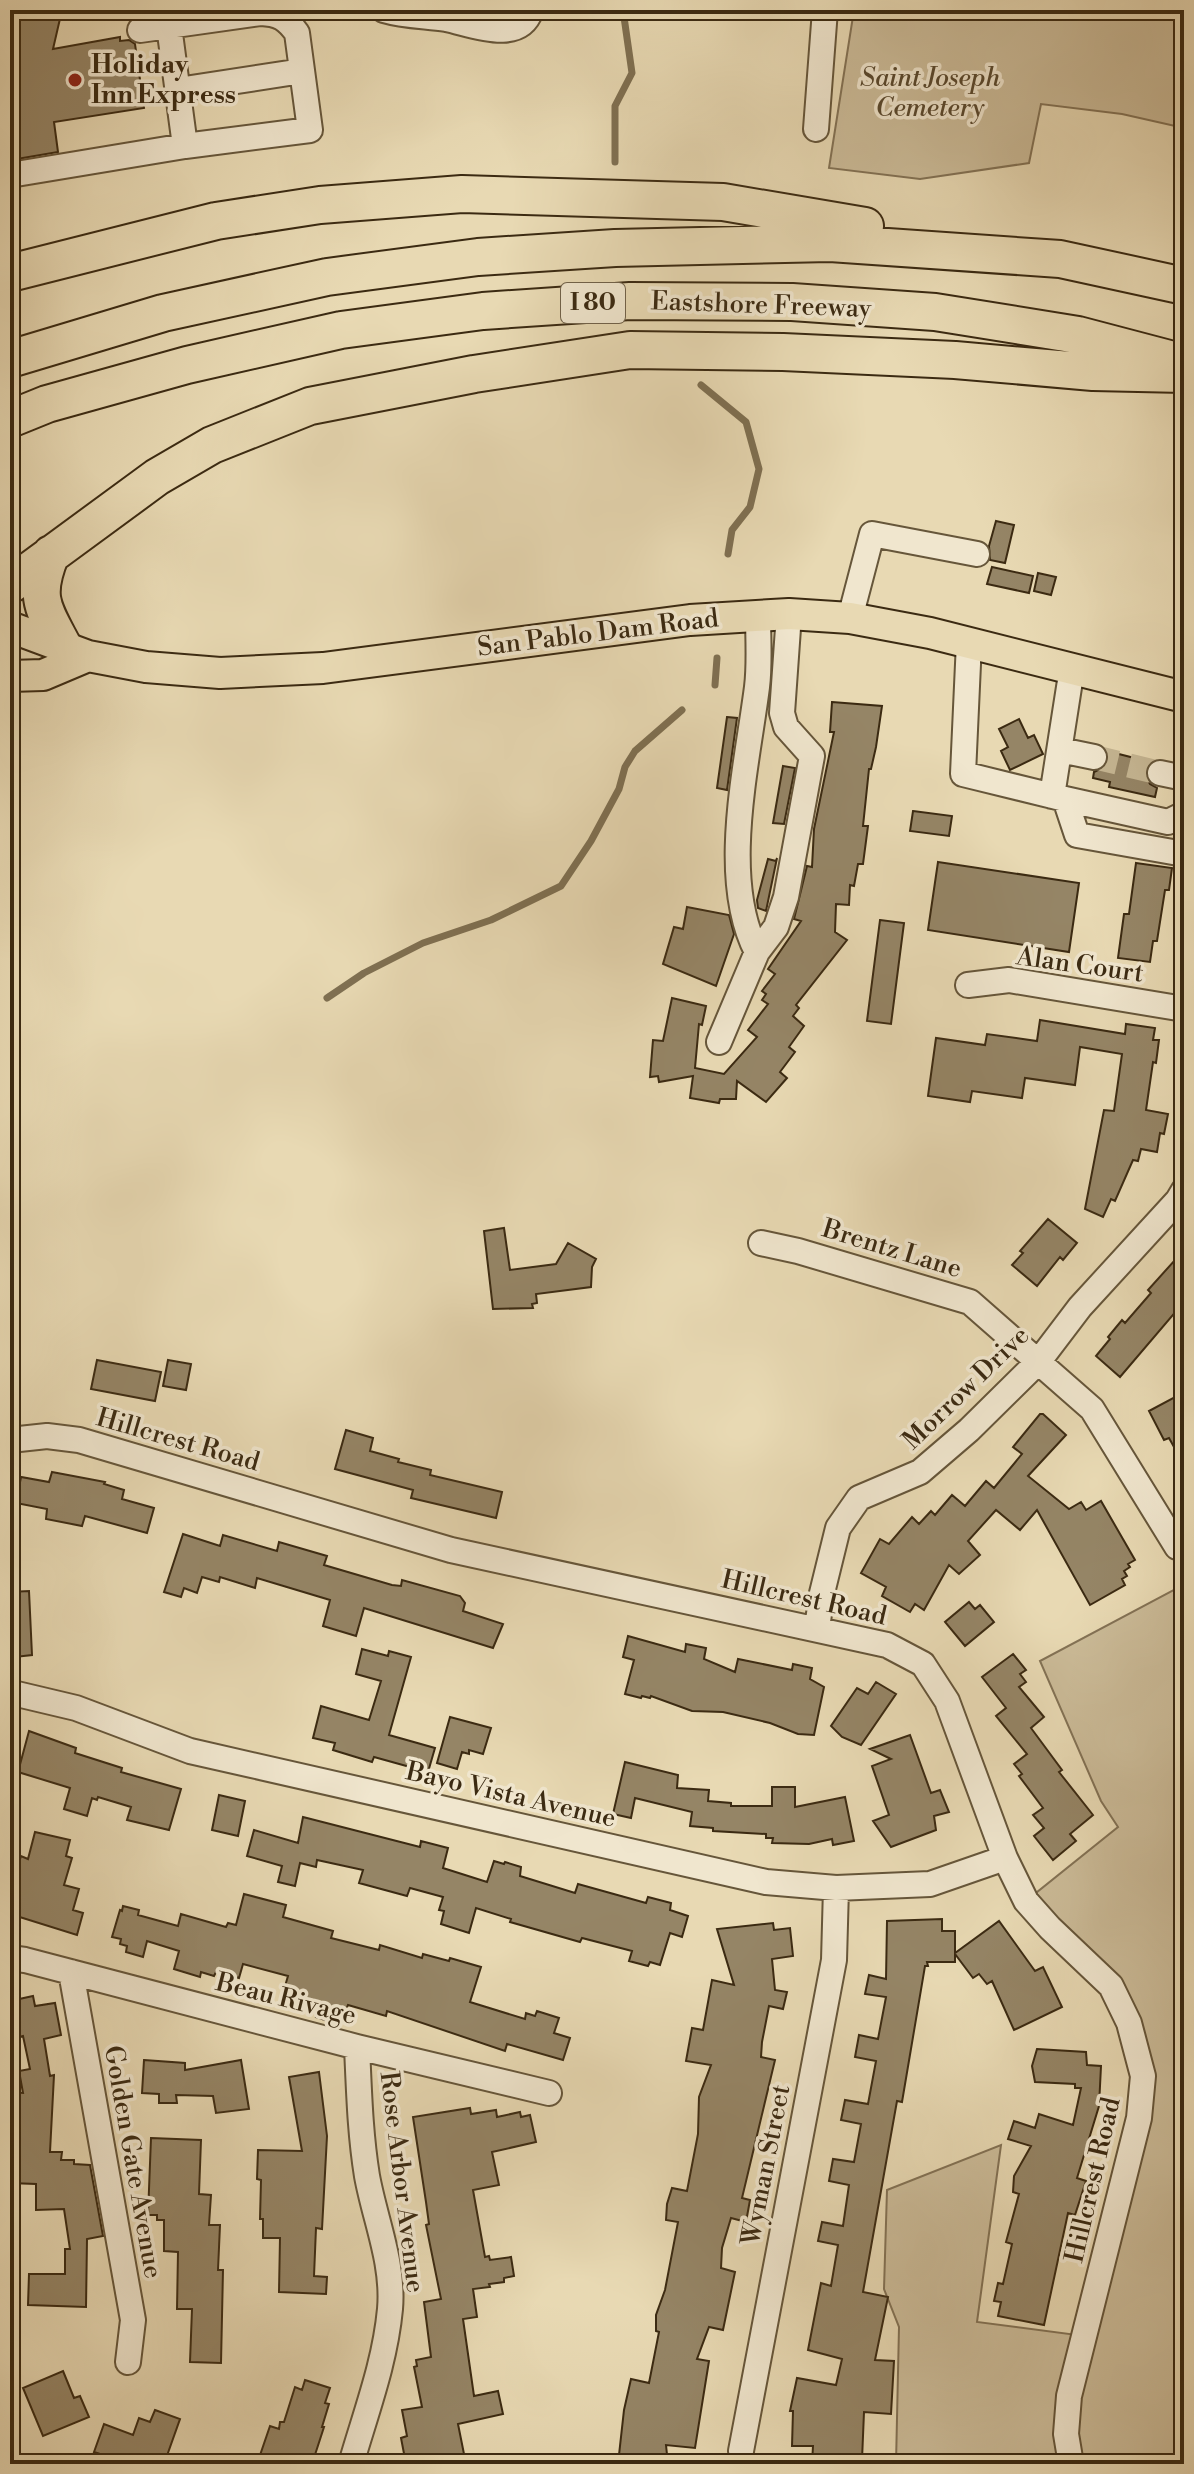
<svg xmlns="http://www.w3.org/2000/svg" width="1194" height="2474" viewBox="0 0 1194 2474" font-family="'Libre Bodoni',serif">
	<rect width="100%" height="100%" fill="#e8d9b3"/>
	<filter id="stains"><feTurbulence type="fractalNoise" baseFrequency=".0025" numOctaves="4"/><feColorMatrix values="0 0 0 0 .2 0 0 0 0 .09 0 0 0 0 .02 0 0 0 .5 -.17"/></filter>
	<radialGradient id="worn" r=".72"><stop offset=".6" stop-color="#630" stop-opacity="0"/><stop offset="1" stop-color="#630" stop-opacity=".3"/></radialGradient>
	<path fill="#cbbb98" stroke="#837255" stroke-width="2" d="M854,10H1184V128L1122,114L1041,104L1029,163L920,179L829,168Z
		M1177,1547L1184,1553V2464H896L899,2327L884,2289L887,2190L1001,2145L977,2322L1084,2336L1139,2118L1129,2023L1026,1901L1118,1827L1101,1801L1040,1661L1174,1590Z"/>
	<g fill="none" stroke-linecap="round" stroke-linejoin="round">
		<path stroke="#7f7052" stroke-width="7" d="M615,162V106L632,73L623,10
			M701,385L746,422L759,469L750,507L732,530L728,554
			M715,685L717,658
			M327,998L364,973L423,943L491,920L561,886L591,841L619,789L625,767L635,751L682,710"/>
	</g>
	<path fill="#958566" stroke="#3b2a12" stroke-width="2" d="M10,10H62L53,49L120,37V41L129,40L135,44L144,108L54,122L58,152L17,159L13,125L10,126Z
		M996,521L1014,525L1005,563L990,560L989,546Z
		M992,567L1033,576L1029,593L987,584Z
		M1038,573L1056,577L1051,595L1034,591Z
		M832,702L882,706L876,747L871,769H869L863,826H868L863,864H858L854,886L850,885L849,905L836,904L835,932L847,940L796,1005L799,1008L793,1016L804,1026L789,1047L795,1052L780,1072L787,1078L766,1102L737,1081L736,1099H720L719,1103L690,1098L693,1076L659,1082L658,1076L650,1077L653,1040L663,1041L672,998L706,1006L702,1025L699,1024L695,1068L724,1074L757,1037L748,1030L768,1004L762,1000L766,994L762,991L775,974L768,969L801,921L794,919L807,866L812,867L814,829L834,732H830Z
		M727,717L737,718L727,790L717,788Z
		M1019,719L1028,738L1034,735L1043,754L1010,770L1001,751L1008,747L999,729Z
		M1107,751L1150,762L1146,769V777L1150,784L1157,788L1155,797L1109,787L1110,782L1093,778L1094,772L1106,766L1109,759Z
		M783,766L795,768L784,824L773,823Z
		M913,811L952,816L949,836L910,831Z
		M777,858L766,911L758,908L757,900L768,859L776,861Z
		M938,862L1079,883L1069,952L928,930Z
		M1136,863L1172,868L1169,890H1165L1157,941H1153L1150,962L1118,958L1124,914H1129Z
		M687,907L729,915L734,934L716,986L663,964L674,927L683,929Z
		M880,920L904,923L891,1024L867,1021Z
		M1040,1020L1125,1034L1126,1024L1155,1028L1153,1040H1159L1156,1063L1153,1062L1146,1110L1168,1114L1164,1134L1160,1133L1157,1152L1141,1149L1138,1161L1133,1160L1115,1201L1111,1199L1103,1217L1085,1209L1104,1110L1114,1111L1122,1054L1080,1047L1075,1085L1025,1078L1022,1098L972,1091L970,1102L928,1096L936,1038L985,1045L987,1034L1037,1041Z
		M1048,1219L1077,1243L1063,1260L1060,1257L1037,1286L1012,1265L1023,1253L1020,1251Z
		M504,1228L510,1270L556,1264L568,1243L596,1259L592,1267L591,1287L536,1294L537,1303L532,1304L533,1308L493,1309L484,1231Z
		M1184,1250V1302L1120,1377L1096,1356L1110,1339L1108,1337L1122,1320L1125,1323L1151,1293L1148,1290Z
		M97,1360L161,1372L155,1401L91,1389Z
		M168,1360L191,1364L186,1390L163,1386Z
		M1175,1397L1184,1413V1465L1169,1438L1164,1440L1149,1411Z
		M1040,1414H1043L1066,1435L1028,1476L1069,1509L1081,1502L1086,1510L1101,1501L1135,1560L1128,1564L1130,1567L1124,1571L1127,1576L1122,1579L1125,1585L1090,1605L1037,1510L1020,1530L996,1510L968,1541L980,1555L959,1574L949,1565L924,1610L915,1604L910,1612L882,1596L886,1587L861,1573L880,1539L889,1544L912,1517L919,1524L931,1511L935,1515L952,1495L965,1506L986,1481L994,1488L1022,1454L1013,1447Z
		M346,1430L373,1438L370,1451L399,1459L398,1462L431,1470L430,1475L502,1492L496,1518L411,1498L413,1490L335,1469Z
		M52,1472L105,1482L104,1484L124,1490L122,1499L154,1508L147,1533L85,1516L82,1526L46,1519L47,1509L16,1503L21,1477L49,1482Z
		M183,1534L220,1546L223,1535L277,1551L279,1542L327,1556L324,1565L392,1585L401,1586L402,1580L460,1596L465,1603L463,1611L503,1624L493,1648L364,1608L356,1636L323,1626L330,1600L257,1578L255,1588L220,1577L219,1582L202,1577L197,1593L184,1588L181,1597L164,1592Z
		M29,1591L32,1655L15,1657L14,1650L10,1651V1592Z
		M969,1602L975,1609L980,1605L994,1622L965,1646L945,1622Z
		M628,1636L685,1652L686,1644L706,1648L704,1659L735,1672L738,1659L792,1670L793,1664L812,1668L810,1679L824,1687L814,1735L798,1734L770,1723L723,1712L692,1711L651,1696L650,1698L642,1696L641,1698L625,1694L634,1660L623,1657Z
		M362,1649L388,1656L389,1651L411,1657L389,1735L435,1748L428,1772L374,1757L372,1762L333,1750L335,1743L313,1738L321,1706L369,1720L381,1681L356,1674Z
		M1013,1654L1026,1670L1020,1674L1026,1682L1019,1687L1044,1717L1031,1728L1062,1770L1059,1772L1093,1815L1070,1834L1076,1841L1053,1860L1034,1836L1044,1828L1033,1815L1043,1808L1019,1776L1022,1774L1014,1764L1027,1754L996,1716L1006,1708L982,1677Z
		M876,1682L896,1694L861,1745L842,1737L831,1726L857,1688L868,1694Z
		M450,1717L491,1728L483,1754L469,1750V1754L462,1752L457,1769L437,1763Z
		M29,1731L76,1748L75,1753L122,1768L121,1772L181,1789L169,1830L127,1820L131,1807L98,1797L97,1800L92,1798L87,1816L64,1809L70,1788L18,1772Z
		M910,1735L931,1793L940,1790L949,1812L934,1816L936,1830L891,1847L873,1821L889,1815L872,1766L891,1759L870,1749Z
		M625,1762L678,1775L677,1788L709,1790L708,1801L731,1803V1806H772V1787H795V1807L845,1797L854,1841L833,1845L832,1839L809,1844L772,1843L773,1838H766V1834L713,1831V1828L690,1826L692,1812L635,1798L631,1818L613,1814Z
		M219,1795L245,1801L238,1836L212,1830Z
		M303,1817L420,1847L421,1841L448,1848L443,1868L487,1882L494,1861L504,1864L505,1862L521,1867L520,1876L575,1893L578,1884L646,1903L648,1897L671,1903L670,1910L688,1916L682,1937L670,1933L660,1965L650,1962L648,1966L629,1961L632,1951L582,1938L580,1942L510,1922L511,1919L476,1908L469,1933L441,1924L444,1911L439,1910L443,1897L410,1888L407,1896L359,1883L363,1870L317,1860L316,1867L300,1863L295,1886L278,1882L282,1866L247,1856L254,1830L298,1843Z
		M35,1832L70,1840L66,1856L72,1858L64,1885L79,1889L73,1910L83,1913L77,1935L10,1914V1892L21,1856L28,1859Z
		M244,1894L286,1905L283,1917L333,1931L331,1938L379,1950L380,1945L422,1958L423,1954L449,1961L450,1958L481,1967L470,2002L525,2019L526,2013L535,2016L537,2011L559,2018L554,2033L570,2038L563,2060L507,2044L505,2051L387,2011L386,2016L348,2005L340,2025L316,2017L320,2004L283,1993L288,1976L243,1964L239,1978L216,1972L214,1976L201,1972L200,1977L174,1969L179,1951L147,1941L143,1957L126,1952L127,1946L120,1944L121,1939L112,1937L120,1910L122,1911L123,1906L139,1910L138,1915L178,1926L181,1914L226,1927L228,1923L236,1925Z
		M942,1919V1931H955V1953L999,1921L1035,1971L1043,1967L1062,2007L1014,2030L992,1981L987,1984L979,1974L973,1978L955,1954V1962H927L928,1966H925L902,2102L897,2101L863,2292L888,2297L875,2360L894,2361L891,2414L864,2412L862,2460H853V2464H812L813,2446H792L793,2411H790L797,2378L836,2385L842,2359L808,2350L821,2283L831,2286L838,2245L818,2241L822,2222L843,2226L849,2185L829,2181L833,2159L854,2162L861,2124L841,2120L845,2100L868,2104L876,2061L855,2057L859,2035L878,2039L886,1997L865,1994L869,1975L886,1979L887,1921Z
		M773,1923L774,1930L790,1928L793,1956L772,1959L775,1990L787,1992L783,2009L769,2006L762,2042L761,2057L775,2060L742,2198L750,2200L746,2222L731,2218L722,2248L721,2268L735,2272L723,2330L709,2327L697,2359L709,2361L695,2448L666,2445L668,2464H618L624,2410L631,2379L649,2383L659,2332L656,2331V2315L665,2290L678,2222L666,2220L667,2204L672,2188L687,2191L698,2134L699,2097L711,2065L686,2061L692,2028L703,2030L712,1980L734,1985L717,1929Z
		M33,1996L35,2006L55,2003L61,2035L44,2039L50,2076L54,2075L50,2152H62L61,2160H74V2164L90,2165L103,2236L87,2239L86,2307L28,2305L29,2274H65V2249H70L64,2209L36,2210V2184L10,2183V2092L23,2093L19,2071L30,2069L23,2036L16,2038L10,2001Z
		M1037,2049L1086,2052L1087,2065L1101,2066L1099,2106L1077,2178L1086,2181L1075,2215L1068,2213L1044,2325L998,2316L1001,2302L994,2301L998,2283L1003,2284L1012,2244L1006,2242L1019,2194L1013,2192L1014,2176L1031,2146L1008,2139L1014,2121L1035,2128L1039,2114L1073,2125L1081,2088H1075V2084L1035,2082L1032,2066Z
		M144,2060L185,2063V2070L241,2060L249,2109L216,2113L213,2096L176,2095L177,2103H159V2094L142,2093Z
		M319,2072L327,2136L322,2229L316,2228L314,2276L327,2277L326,2294L279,2292L280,2238H263V2219H260L261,2180L257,2179L258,2150L302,2151L289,2077Z
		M470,2108L471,2114L496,2110L497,2117L520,2112L521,2117L530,2115L536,2142L492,2152L499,2185L473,2190L485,2257L489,2256L490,2260L511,2257L514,2276L504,2278V2282L489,2284L490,2287L473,2289L477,2317L463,2319L474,2396L498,2391L503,2414L458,2424L466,2464H428L427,2460L406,2464L401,2438L407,2436L402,2410L422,2407L414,2367L417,2366L416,2360L431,2357L424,2302L441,2299L426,2225L429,2224L426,2202L413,2117Z
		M151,2138L201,2140L199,2194L211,2195L209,2225H220L218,2270H223L221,2363L190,2362L192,2309H177L178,2252L164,2251V2220H157V2215H148Z
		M63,2371L74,2398L80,2396L89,2417L43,2436L23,2388Z
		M305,2380L330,2388L325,2403L329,2404L322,2427H324L312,2464H257L270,2426L279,2429L280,2422H284L295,2387L302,2390Z
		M155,2410L180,2419L164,2464H115L102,2459L103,2455L94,2452L104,2424L133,2435L139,2418L150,2422Z"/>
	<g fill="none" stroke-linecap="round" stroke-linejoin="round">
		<path stroke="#c5b693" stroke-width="24" stroke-dasharray="24 12" stroke-linecap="butt" d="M1094,757L1160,773"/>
		<defs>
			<path id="minor" d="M384,10C404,16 426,16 446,19C472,24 519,45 531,10
				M169,26L185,146
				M178,90L302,71
				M816,129L825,10
				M10,175L185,146L310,130L297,33C286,18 279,14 261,13L140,30
				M850,618L872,534L977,554
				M969,642L963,774L1065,799L1077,835L1184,854
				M1060,750L1094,757
				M1160,773L1184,778
				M1052,796L1072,668
				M1065,799L1168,822L1184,814
				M757,952C719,879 747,766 757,687C760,663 758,638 758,614
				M968,985L1009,980L1184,1009
				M719,1042L757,952L776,927L786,897L812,756L786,727L782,713L789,614
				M761,1243L798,1251L970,1302L1092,1409L1177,1547
				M10,1440L47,1436L79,1440L451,1550L887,1645L923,1664L947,1701L1005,1858L1026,1901L1050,1928L1111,1986L1129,2023L1143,2076L1139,2118L1069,2396L1066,2434L1071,2464
				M817,1628L822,1593L838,1528L859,1498L920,1472L969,1430L1039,1361L1080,1307L1178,1200L1184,1190
				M10,1694H17L76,1708L190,1751L766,1882L836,1888L930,1884L1005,1858
				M10,1958L25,1960L357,2047L549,2093
				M71,1972L133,2320L128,2362
				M741,2451L834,1960L836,1888
				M351,2464C366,2412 385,2363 390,2309C394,2263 375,2220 367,2176C360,2133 359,2090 357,2047"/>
			<path id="major" d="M10,627L88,656L146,667L220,673L323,668L690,620L789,614L850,618L930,633L1184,697
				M10,676L43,675L88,656"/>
			<path id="highway" d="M10,273L216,221L320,205L462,194L723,202L865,226
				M10,359L163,313L327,277L478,257L615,248L830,243L1060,259L1184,286
				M10,419L47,404L187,365L341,330L483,311L630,301L792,302L935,312L1078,335L1173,360
				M51,554C33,598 43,608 64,648
				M10,585L157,477L212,445L310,406L474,374L630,350L783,352L955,360L1093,372L1184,374"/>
		</defs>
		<use href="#minor" stroke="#66563a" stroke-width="28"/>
		<use href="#major" stroke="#3b2a12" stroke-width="34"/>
		<use href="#highway" stroke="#3b2a12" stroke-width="40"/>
		<use href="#minor" stroke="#f0e6ce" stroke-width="24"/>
		<use href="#major" stroke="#e8d9b3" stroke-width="30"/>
		<use href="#highway" stroke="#e8d9b3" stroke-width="36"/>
	</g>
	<circle fill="#8f2418" stroke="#f0e6ce" stroke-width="3" cx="75" cy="80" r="8"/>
	<g text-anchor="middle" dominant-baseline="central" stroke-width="7" stroke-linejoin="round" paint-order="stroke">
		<rect fill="#f0e6ce" stroke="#71624a" stroke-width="2" x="561" y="283" width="64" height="40" rx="6"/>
		<g font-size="24" font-weight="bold" fill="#3b2a12">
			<text x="593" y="303">I 80</text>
		</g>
		<g font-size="26" font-weight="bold" fill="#3b2a12" stroke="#f0e6ce" text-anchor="start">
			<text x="91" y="65">Holiday<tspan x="91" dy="30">Inn Express</tspan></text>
		</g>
		<g font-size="26" font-style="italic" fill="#58472d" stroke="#f0e6ce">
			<text x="930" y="78">Saint Joseph<tspan x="930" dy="30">Cemetery</tspan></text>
		</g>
		<g font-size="26" fill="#3b2a12" stroke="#f0e6ce">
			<text transform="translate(761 305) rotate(2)">Eastshore Freeway</text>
			<text transform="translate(598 633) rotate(-7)">San Pablo Dam Road</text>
			<text transform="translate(1080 965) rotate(8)">Alan Court</text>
			<text transform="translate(892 1249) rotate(17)">Brentz Lane</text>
			<text transform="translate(966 1388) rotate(-44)">Morrow Drive</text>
			<text transform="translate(178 1440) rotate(16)">Hillcrest Road</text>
			<text transform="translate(804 1598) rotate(13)">Hillcrest Road</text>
			<text transform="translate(511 1795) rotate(13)">Bayo Vista Avenue</text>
			<text transform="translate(286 1999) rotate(14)">Beau Rivage</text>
			<text transform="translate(133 2162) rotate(80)">Golden Gate Avenue</text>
			<text transform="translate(766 2165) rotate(-79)">Wyman Street</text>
			<text transform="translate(1093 2180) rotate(-77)">Hillcrest Road</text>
			<text transform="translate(402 2182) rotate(83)">Rose Arbor Avenue</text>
		</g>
	</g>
	<rect width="1194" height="2474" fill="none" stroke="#e8d9b3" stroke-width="40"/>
	<rect x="12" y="12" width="1170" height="2450" fill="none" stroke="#3b2a12" stroke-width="4"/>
	<rect x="20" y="20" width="1154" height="2434" fill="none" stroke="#3b2a12" stroke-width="2"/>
	<rect width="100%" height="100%" filter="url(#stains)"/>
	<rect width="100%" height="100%" fill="url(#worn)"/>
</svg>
